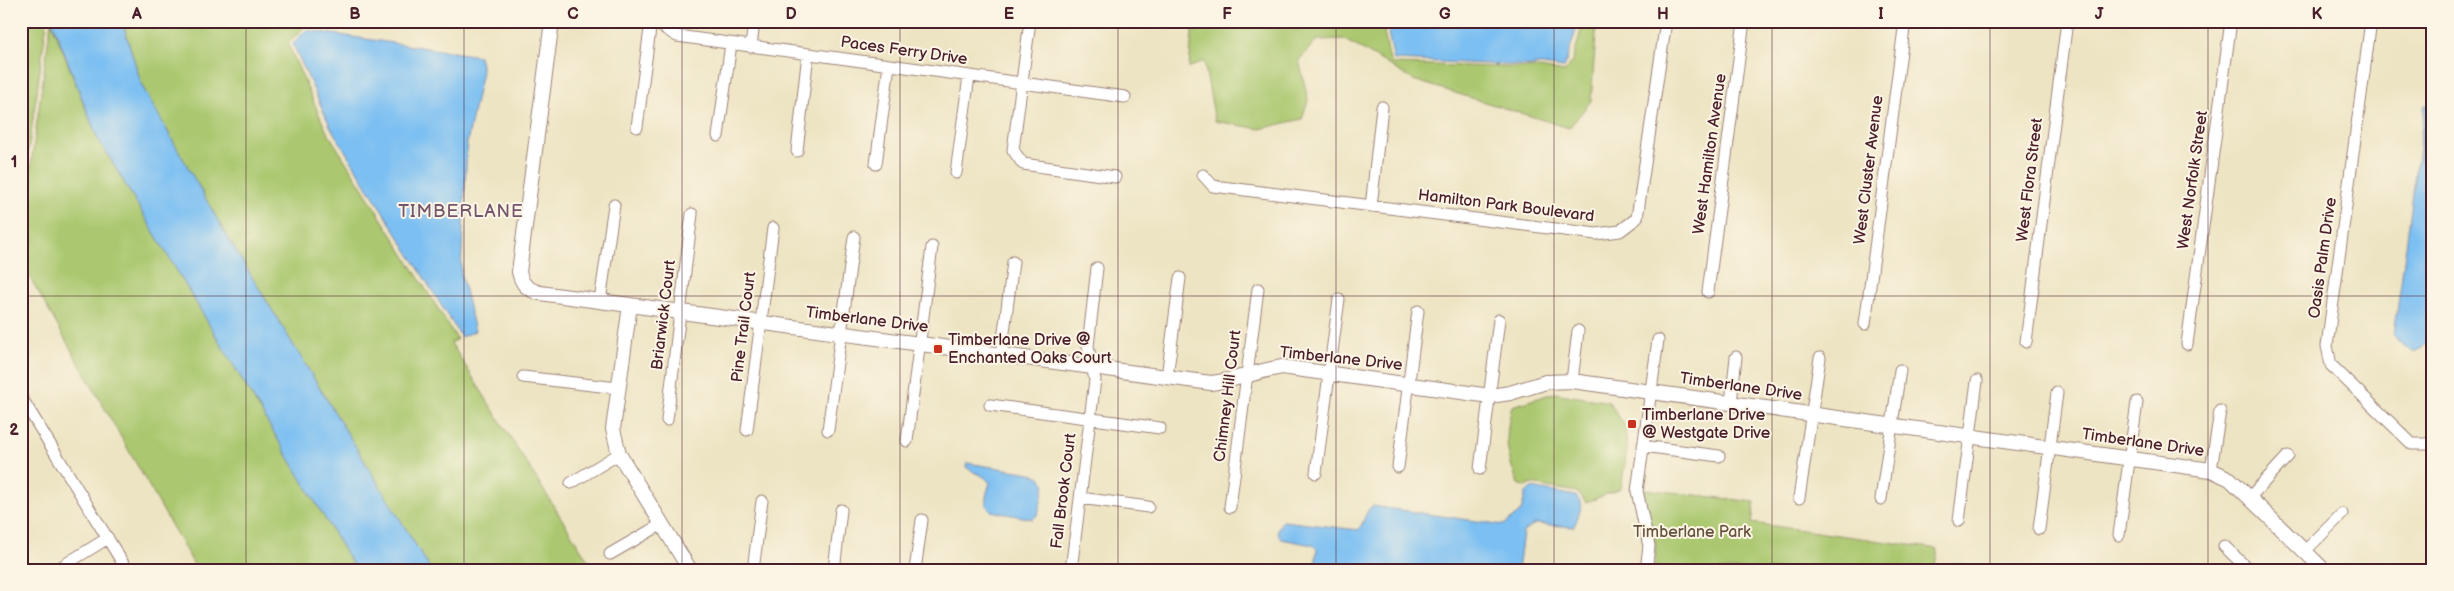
<svg xmlns="http://www.w3.org/2000/svg" width="2454" height="591" viewBox="0 0 2454 591" font-family="'Balsamiq Sans',sans-serif">
	<rect width="100%" height="100%" fill="#fcf5e5"/>
	<filter id="ink" filterUnits="userSpaceOnUse"><feTurbulence type="fractalNoise" baseFrequency=".02" numOctaves="2"/><feDisplacementMap in="SourceGraphic" scale="10" xChannelSelector="R" yChannelSelector="G"/><feConvolveMatrix kernelMatrix="1 2 1 2 8 2 1 2 1" color-interpolation-filters="sRGB"/></filter>
	<filter id="wash" filterUnits="userSpaceOnUse"><feTurbulence type="fractalNoise" baseFrequency=".0096" numOctaves="4" result="noise"/><feDisplacementMap in="SourceGraphic" scale="20" xChannelSelector="R" yChannelSelector="G"/><feGaussianBlur stdDeviation="1.12" result="paint"/><feColorMatrix in="noise" values="0 0 0 0 0 0 0 0 0 0 0 0 0 0 0 0 0 1.4 0 .05"/><feComposite in="paint" operator="in"/></filter>
	<g filter="url(#wash)">
		<rect width="100%" height="100%" fill="#ede4c3"/>
		<path fill="#abc86f" stroke="#7a744d" d="M21,21H47L21,202Z
			M51,21L97,137L356,570H197L21,262V236Z
			M122,21H290L307,24L288,44L326,130L457,339L451,343L594,570H431L225,233L142,86Z
			M1193,21H1390V26L1384,33L1390,61L1393,64L1539,68L1565,72L1573,60L1581,30L1593,28L1597,21L1591,101L1569,128L1413,80L1364,50L1342,39L1317,40L1299,60L1308,100L1302,119L1260,129L1215,121L1204,61L1189,68Z
			M1554,393L1609,402L1625,426L1627,450L1621,488L1586,503L1577,492L1531,484L1525,487L1518,484C1506,452 1504,440 1512,406Z
			M1645,489L1755,502L1752,523L1938,549L1934,570H1654C1656,557 1656,543 1653,531C1649,515 1644,505 1645,489Z"/>
		<path fill="#7cbff2" stroke="#636f8e" d="M52,21H122L142,86L225,233L431,570H356L97,137Z
			M1395,21H1591L1590,25L1577,27L1564,68L1535,64V66L1394,60L1388,33L1395,28Z
			M306,30L479,56L482,71L467,143L461,274L475,331L461,337L331,128L293,44Z
			M2425,105L2433,106V337L2422,348L2413,352L2399,342L2394,335Z
			M967,463L1030,473L1040,477L1045,484L1038,514L1033,519L991,511C982,503 987,493 990,483C983,473 974,474 966,467Z
			M1531,488L1576,496L1582,505L1574,527L1535,524L1523,532L1518,570H1315L1317,549L1313,545L1281,539C1276,532 1277,527 1283,521L1358,530C1365,522 1364,513 1372,506L1504,525L1521,511L1526,493Z
			M1953,563L2005,570H1946V566Z"/>
	</g>
	<g filter="url(#ink)">
		<g fill="none" stroke-linecap="round" stroke-linejoin="round">
			<defs>
				<path id="minor" d="M653,21L677,36L1125,97
					M1030,21L1013,150L1023,164L1115,177
					M2371,21L2327,346L2331,365L2412,444H2428L2433,439
					M751,47L754,21
					M637,127L651,21
					M718,136L731,44
					M797,151L808,54
					M876,164L889,65
					M956,173L969,76
					M1203,175L1213,186L1596,234L1620,231L1637,218L1666,21
					M1371,207L1382,107
					M1708,292L1744,21
					M600,301L614,205
					M1865,324L1905,21
					M2026,342L2067,21
					M2187,344L2231,21
					M1001,355L1013,262
					M523,377L618,388
					M1167,377L1180,278
					M1572,381L1578,331
					M21,397L127,570
					M1731,403L1736,357
					M990,405L1160,428
					M667,420L692,214
					M747,430L773,228
					M828,430L854,237
					M907,441L932,247
					M1643,446L1719,456
					M1398,467L1418,311
					M1480,469L1499,320
					M2211,470L2220,411
					M1316,473L1339,299
					M571,483L619,454
					M2250,497L2288,456
					M1080,498L1148,507
					M1799,498L1820,358
					M1881,499L1900,370
					M1230,507L1258,289
					M1959,521L1977,381
					M2039,529L2057,393
					M2119,535L2137,402
					M2224,546L2249,570
					M2305,551L2342,514
					M610,554L662,524
					M56,570L108,538
					M753,570L762,501
					M834,570L841,510
					M915,570L922,520
					M1071,570L1095,380L1088,346L1097,268
					M1646,570L1649,546L1637,491L1658,340"/>
				<path id="tertiary" d="M552,21L519,272C522,285 527,289 540,293L1211,383C1236,380 1258,371 1282,367L1490,396L1510,393L1546,382L1572,381L2211,470L2230,479L2324,570
					M630,305L613,429L619,454L690,570"/>
			</defs>
			<use href="#minor" stroke="#9c8277" stroke-width="13"/>
			<use href="#tertiary" stroke="#9c8277" stroke-width="16"/>
			<use href="#minor" stroke="#fff" stroke-width="11"/>
			<use href="#tertiary" stroke="#fff" stroke-width="14"/>
		</g>
	</g>
	<path fill="none" stroke="#4a1f2b" stroke-width="1" stroke-opacity="0.55" d="M246,21V570M464,21V570M682,21V570M900,21V570M1118,21V570M1336,21V570M1554,21V570M1772,21V570M1990,21V570M2208,21V570M21,296H2433"/>
	<g fill="#c8321e" stroke="#fcf5e5" stroke-width="2">
		<rect x="933" y="344" width="10" height="10" rx="2.5"/>
		<rect x="1627" y="419" width="10" height="10" rx="2.5"/>
	</g>
	<g text-anchor="middle" dominant-baseline="central" stroke-width="4" stroke-linejoin="round" paint-order="stroke">
		<g font-size="16" fill="#4a1f2b" stroke="#fcf5e5">
			<text transform="translate(904 51) rotate(8)">Paces Ferry Drive</text>
			<text transform="translate(1710 154) rotate(-82)">West Hamilton Avenue</text>
			<text transform="translate(1869 170) rotate(-83)">West Cluster Avenue</text>
			<text transform="translate(2030 180) rotate(-83)">West Flora Street</text>
			<text transform="translate(2193 180) rotate(-82)">West Norfolk Street</text>
			<text transform="translate(1506 206) rotate(7)">Hamilton Park Boulevard</text>
			<text transform="translate(2323 258) rotate(-82)">Oasis Palm Drive</text>
			<text transform="translate(664 315) rotate(-83)">Briarwick Court</text>
			<text transform="translate(867 320) rotate(7)">Timberlane Drive</text>
			<text transform="translate(744 327) rotate(-83)">Pine Trail Court</text>
			<text transform="translate(1341 359) rotate(6)">Timberlane Drive</text>
			<text transform="translate(1741 387) rotate(8)">Timberlane Drive</text>
			<text transform="translate(1228 396) rotate(-83)">Chimney Hill Court</text>
			<text transform="translate(2143 443) rotate(8)">Timberlane Drive</text>
			<text transform="translate(1064 491) rotate(-83)">Fall Brook Court</text>
		</g>
		<g font-size="16" fill="#4a1f2b" stroke="#fcf5e5" text-anchor="start">
			<text x="948" y="340">Timberlane Drive @<tspan x="948" dy="18">Enchanted Oaks Court</tspan></text>
			<text x="1642" y="415">Timberlane Drive<tspan x="1642" dy="18">@ Westgate Drive</tspan></text>
		</g>
		<g font-size="16" fill="#67523f" stroke="#fcf5e5">
			<text x="1692" y="532">Timberlane Park</text>
		</g>
		<g font-size="18" letter-spacing="1" fill="#73566c" stroke="#fcf5e5">
			<text x="461" y="211">TIMBERLANE</text>
		</g>
	</g>
	<rect width="2454" height="591" fill="none" stroke="#fcf5e5" stroke-width="55"/>
	<rect x="28" y="28" width="2398" height="536" fill="none" stroke="#4a1f2b" stroke-width="2"/>
	<g font-size="16" text-anchor="middle" font-weight="bold" fill="#4a1f2b">
		<text x="137" y="19">A</text>
		<text x="355" y="19">B</text>
		<text x="573" y="19">C</text>
		<text x="791" y="19">D</text>
		<text x="1009" y="19">E</text>
		<text x="1227" y="19">F</text>
		<text x="1445" y="19">G</text>
		<text x="1663" y="19">H</text>
		<text x="1881" y="19">I</text>
		<text x="2099" y="19">J</text>
		<text x="2317" y="19">K</text>
		<text x="14" y="167">1</text>
		<text x="14" y="435">2</text>
	</g>
</svg>
